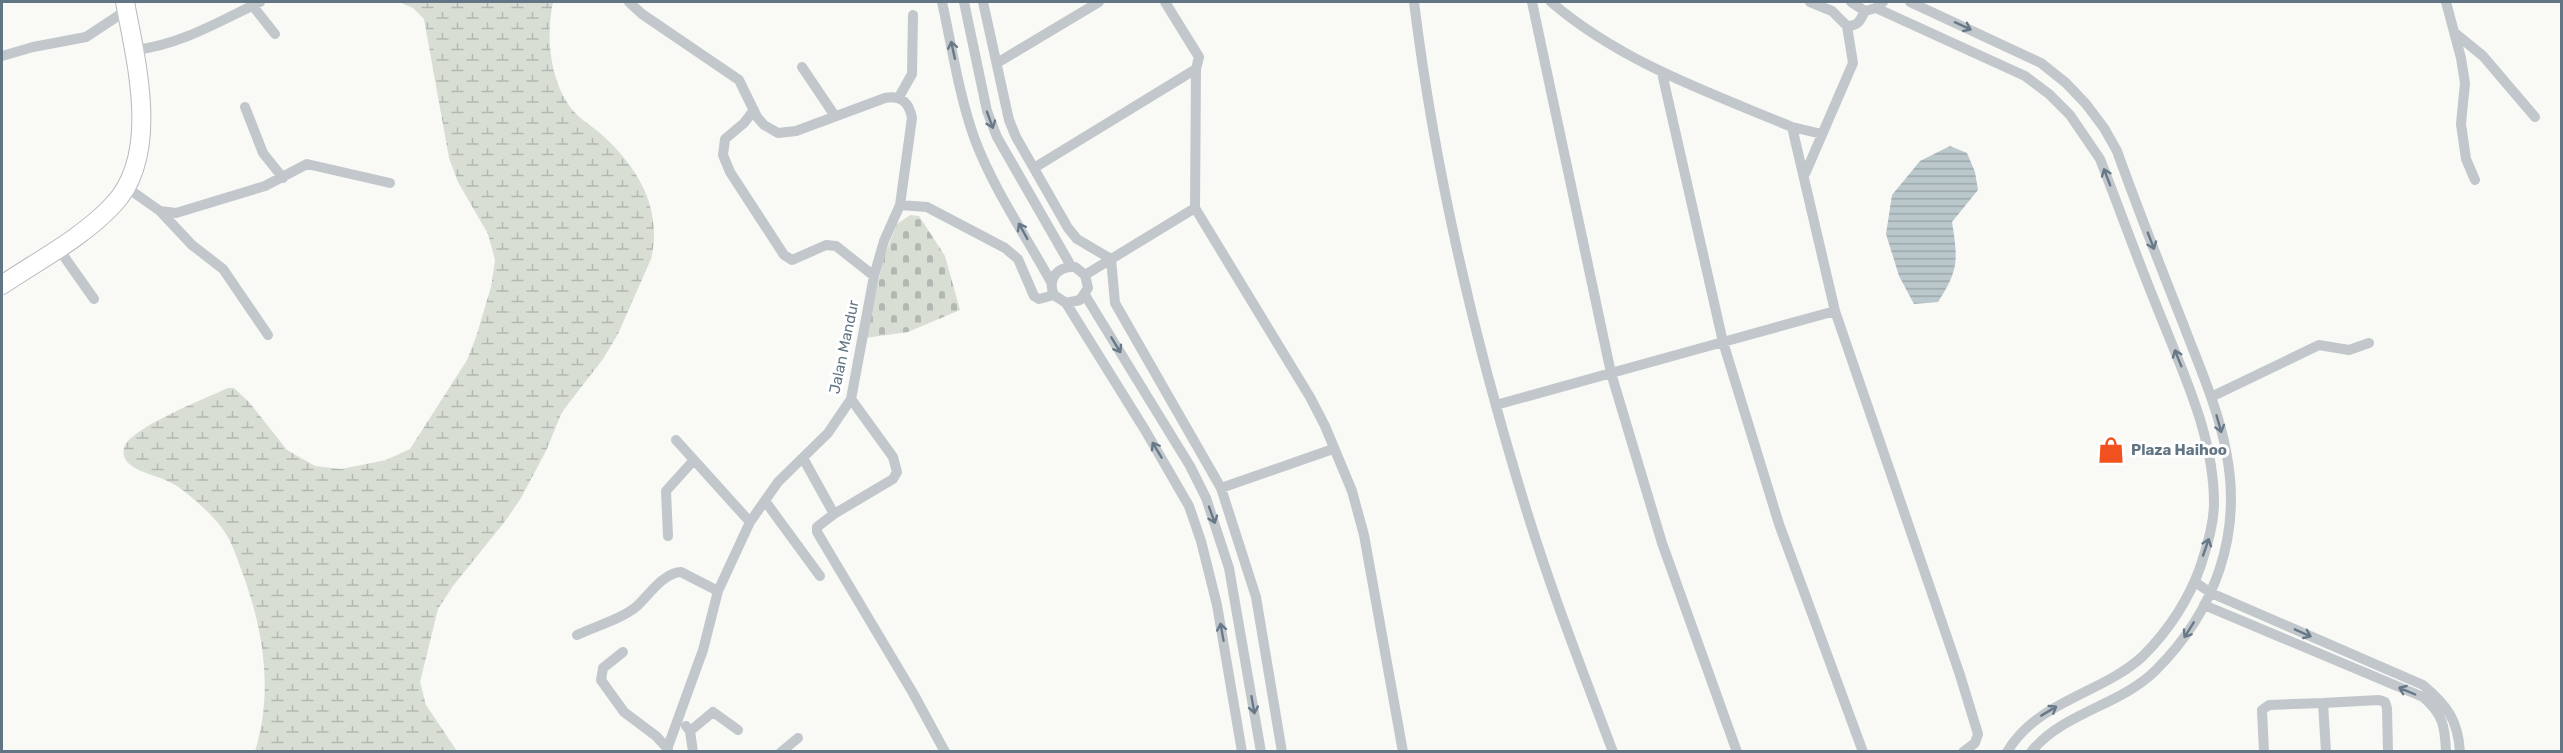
<svg xmlns="http://www.w3.org/2000/svg" width="2563" height="753" viewBox="0 0 2563 753" font-family="Rubik,sans-serif">
	<defs>
		<pattern id="wetland-marsh" width="20" height="14" patternUnits="userSpaceOnUse" patternTransform="scale(1.5)"><rect width="20" height="14" fill="#d9ded5"/><path d="M1 5h8M5 5V1M11 12h8M15 12V8" fill="none" stroke="#b3b9b2"/></pattern>
		<pattern id="cemetery-stones" width="16" height="16" patternUnits="userSpaceOnUse" patternTransform="scale(1.5)"><rect width="16" height="16" fill="#d9ded5"/><path d="M2 7V4a2 2 0 0 1 4 0v3zM10 15v-3a2 2 0 0 1 4 0v3z" fill="#b3b9b2"/></pattern>
		<pattern id="water-rules" width="6" height="5" patternUnits="userSpaceOnUse" patternTransform="scale(1.5)"><rect width="6" height="5" fill="#bac8cc"/><path d="M0 2.5h6" fill="none" stroke="#9ba7ab"/></pattern>
	</defs>
	<rect width="100%" height="100%" fill="#f9f9f6"/>
	<path fill="url(#wetland-marsh)" d="M399,2H553C546,34 549,75 568,104C575,116 591,125 601,134C638,167 663,209 651,259L618,334L603,359L562,412L546,451L521,498L506,520L453,586L438,609L420,682L426,705L457,751H255C274,691 263,627 241,569C236,555 231,540 222,528C213,516 201,505 190,496C183,490 175,484 167,481C154,474 119,470 124,448C129,428 207,398 228,388H234L249,402L287,450L315,466L341,469L386,460L410,449L467,360L476,337L491,287L495,260L488,234L458,182L449,158L424,19L413,8Z"/>
	<path fill="url(#cemetery-stones)" d="M910,215L919,216L945,256L960,310L908,332L865,338L884,257L897,224Z"/>
	<path fill="url(#water-rules)" d="M1950,146L1967,153L1975,172L1978,190L1952,222C1958,259 1959,270 1938,302L1914,304L1899,276L1886,234L1892,195L1920,161Z"/>
	<g fill="none" stroke-linecap="round" stroke-linejoin="round">
		<defs>
			<path id="primary" d="M2,285C39,260 82,238 113,205C161,155 136,62 125,2"/>
		</defs>
		<use href="#primary" stroke="#b5bbbf" stroke-width="20"/>
		<path stroke="#c2c7cb" stroke-width="10" d="M629,2L642,14L739,80L757,117L764,125L778,133L796,131L885,98C901,95 909,102 912,118L900,205
			M942,2C952,47 959,96 975,140C994,190 1026,236 1051,282
			M964,2L987,111L997,137L1071,266
			M983,2L1009,120L1016,137L1068,228L1077,239L1111,259L1115,303L1221,488
			M1165,2L1199,57L1196,69L1195,208L1310,397L1325,426L1352,491L1364,535L1403,752
			M1414,2C1435,172 1476,347 1527,512C1552,593 1583,672 1613,752
			M1532,2L1611,373L1662,543L1737,752
			M1551,2C1621,62 1708,92 1792,127L1835,311L1960,675L1978,734L1975,743L1963,752
			M1851,2L1865,11L1876,8L1883,2
			M1910,2L2041,63L2066,83L2086,104L2104,128L2117,151C2138,210 2161,268 2184,326C2199,366 2218,408 2226,451C2243,534 2215,611 2156,670C2120,706 2063,712 2031,752
			M2446,2L2461,58L2465,83L2461,124L2466,159L2475,180
			M252,5L275,34
			M1876,8L2025,76L2049,94L2070,115L2100,159C2120,210 2138,261 2159,312C2183,373 2214,436 2214,503C2214,524 2207,545 2201,565C2189,599 2169,630 2143,656C2102,694 2038,700 2007,752
			M1847,26C1858,26 1860,21 1865,11
			M2456,34L2483,56L2535,117
			M135,50C180,45 220,21 260,2
			M2,56L33,47L86,37L127,10
			M997,63L1099,2
			M802,67L835,116
			M1662,73L1723,342L1835,311
			M899,97L912,74L913,15
			M245,107L263,153L283,178
			M754,110L744,123L725,139L723,155L730,172L784,255L792,260L826,245L836,246L874,276
			M1792,127L1822,134
			M1034,168L1196,69
			M1805,174L1853,63L1847,26L1832,11L1810,2
			M126,187L160,211L176,213L265,186L307,164L390,183
			M160,211L192,245L223,269L268,335
			M58,248L94,299
			M1085,275L1195,208
			M1085,295L1190,466L1206,498L1229,568L1261,752
			M1066,303L1080,300L1088,288L1085,275L1075,267C1057,266 1047,279 1054,295L1066,303L1145,430L1189,506L1201,541L1217,605L1242,752
			M2211,397L2319,345L2349,350L2369,343
			M851,399L893,457L897,472L893,479L834,514L817,527V532L913,693L945,752
			M1496,405L1723,342L1779,524L1863,752
			M676,440L750,522
			M803,458L834,514
			M765,501L820,576
			M668,536L666,491L693,461
			M2195,582L2211,593L2423,685C2447,705 2458,720 2460,752
			M2204,605L2423,697C2443,714 2445,726 2446,752
			M577,635C596,626 622,619 637,606C649,595 663,573 681,572L718,591
			M623,652L603,668L601,680L624,712L656,736L668,749
			M686,726L690,731L693,752
			M690,731L713,712L738,730
			M666,752L703,650L718,591L750,522L778,482L828,433L851,399L874,276L884,241L900,205L927,207L1005,248L1018,259L1034,296L1039,299L1054,295
			M781,752L798,738
			M1282,752L1256,597L1221,488L1333,449
			M2264,752L2262,710L2269,705L2323,703
			M2326,752L2323,703L2379,700L2385,702L2387,708L2388,752"/>
		<use href="#primary" stroke="#fff" stroke-width="18"/>
	</g>
	<defs><path id="oneway-shaft" d="M-6 0H5M1.5-3L5.5 0L1.5 3" fill="none" stroke-width="1.6" stroke-linecap="round" stroke-linejoin="round" transform="scale(1.5)"/></defs>
	<g stroke="#677988">
		<use href="#oneway-shaft" transform="translate(1963 26) rotate(25)"/>
		<use href="#oneway-shaft" transform="translate(953 50) rotate(-102)"/>
		<use href="#oneway-shaft" transform="translate(990 120) rotate(70)"/>
		<use href="#oneway-shaft" transform="translate(2107 177) rotate(-111)"/>
		<use href="#oneway-shaft" transform="translate(1023 231) rotate(-119)"/>
		<use href="#oneway-shaft" transform="translate(2151 241) rotate(69)"/>
		<use href="#oneway-shaft" transform="translate(1116 345) rotate(59)"/>
		<use href="#oneway-shaft" transform="translate(2178 358) rotate(-112)"/>
		<use href="#oneway-shaft" transform="translate(2219 424) rotate(74)"/>
		<use href="#oneway-shaft" transform="translate(1157 450) rotate(-121)"/>
		<use href="#oneway-shaft" transform="translate(1212 515) rotate(70)"/>
		<use href="#oneway-shaft" transform="translate(2206 547) rotate(-71)"/>
		<use href="#oneway-shaft" transform="translate(2189 630) rotate(122)"/>
		<use href="#oneway-shaft" transform="translate(1222 632) rotate(-100)"/>
		<use href="#oneway-shaft" transform="translate(2303 633) rotate(24)"/>
		<use href="#oneway-shaft" transform="translate(2407 691) rotate(-157)"/>
		<use href="#oneway-shaft" transform="translate(1253 705) rotate(80)"/>
		<use href="#oneway-shaft" transform="translate(2049 711) rotate(-31)"/>
	</g>
	<defs>
		<symbol id="shop-bare" viewBox="-9 -9 18 18"><path d="M-5-2.5h2.3a2.7 3.5 0 0 1 5.4 0H5L5.5 6h-11ZM-1.5-2.5h3a1.5 2.3 0 0 0-3 0Z" fill="#f0511f" stroke="#fff" stroke-width="2.5" paint-order="stroke"/></symbol>
	</defs>
	<g fill-rule="evenodd">
		<use href="#shop-bare" x="2092" y="431" width="38" height="38"/>
	</g>
	<g text-anchor="middle" dominant-baseline="central" stroke-width="6" stroke-linejoin="round" paint-order="stroke">
		<g font-size="15" fill="#627584" stroke="#fff">
			<text transform="translate(844 347) rotate(-78)">Jalan Mandur</text>
		</g>
		<g font-size="15" font-weight="bold" fill="#627584" stroke="#fff" text-anchor="start">
			<text x="2131" y="450">Plaza Haihoo</text>
		</g>
	</g>
	<rect width="2563" height="753" fill="none" stroke="#627584" stroke-width="6"/>
</svg>
